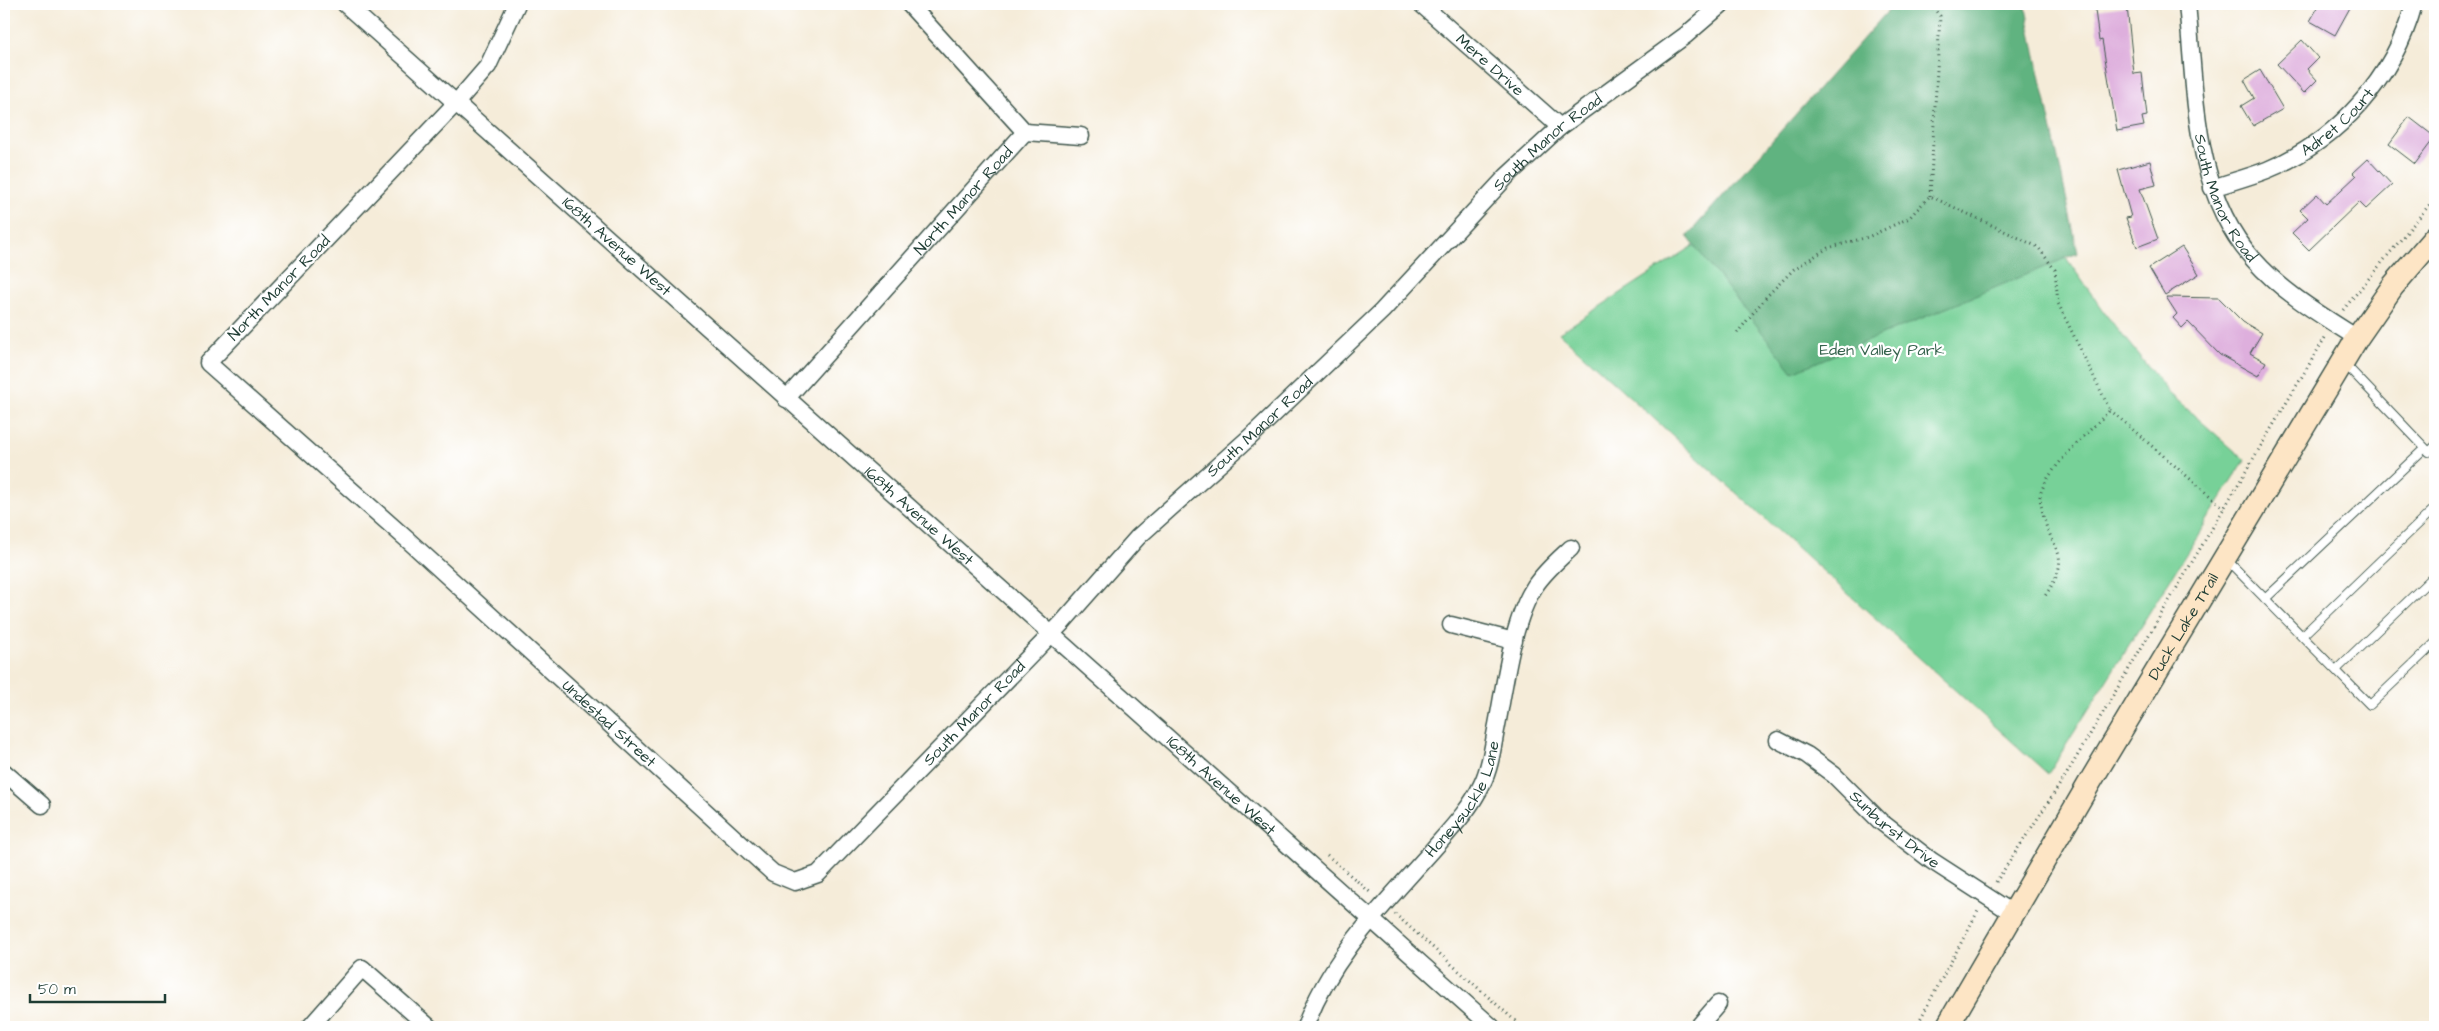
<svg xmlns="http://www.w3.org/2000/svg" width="2439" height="1031" viewBox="0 0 2439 1031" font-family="'Architects Daughter',sans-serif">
	<rect width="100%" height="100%" fill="#fff"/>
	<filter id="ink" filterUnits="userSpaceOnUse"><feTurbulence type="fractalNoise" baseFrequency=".02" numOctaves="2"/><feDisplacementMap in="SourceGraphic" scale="10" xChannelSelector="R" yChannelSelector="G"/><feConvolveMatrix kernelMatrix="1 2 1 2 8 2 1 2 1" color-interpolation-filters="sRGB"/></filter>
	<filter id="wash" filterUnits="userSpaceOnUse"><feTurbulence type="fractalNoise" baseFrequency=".0096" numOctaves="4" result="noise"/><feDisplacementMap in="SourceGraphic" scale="20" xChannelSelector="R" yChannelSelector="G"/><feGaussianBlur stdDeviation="1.12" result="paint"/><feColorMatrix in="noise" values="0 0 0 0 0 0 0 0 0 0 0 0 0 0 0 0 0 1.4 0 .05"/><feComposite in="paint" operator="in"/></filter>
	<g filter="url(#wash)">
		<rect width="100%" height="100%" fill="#f5ecd9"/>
		<path fill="#77d198" stroke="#4b8766" d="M1712,234L2057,245L2107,316L2169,393L2245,460L2048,774L1559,333Z"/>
		<path fill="#61b380" stroke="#40785a" d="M1894,4H2025L2078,253L1793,372L1687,236Z"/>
		<g id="blocks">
			<path fill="#deafdd" d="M2320,4H2352L2335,35L2310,21Z
				M2127,6L2134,74L2142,73L2147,116L2142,117L2144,126L2117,131L2102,40L2099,41L2095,10Z
				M2302,40L2318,58L2307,69L2317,80L2304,93L2277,64Z
				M2260,70L2283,109L2253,126L2241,106L2254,98L2244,80Z
				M2409,117L2435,137L2415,164L2389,144Z
				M2368,159L2392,185L2366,209L2359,202L2309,250L2292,233L2308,218L2300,210L2317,194L2326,204L2356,176L2353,173Z
				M2150,161L2156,185L2140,189L2158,239L2137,247L2126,218L2131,217L2118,170Z
				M2182,247L2199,274L2165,295L2149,268Z
				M2166,297L2219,298L2243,322L2262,333L2250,353L2266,362L2258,376L2220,355L2188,322L2182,328L2173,318L2177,314Z"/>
		</g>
	</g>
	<g filter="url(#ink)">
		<use href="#blocks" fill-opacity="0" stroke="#3f574d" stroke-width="1"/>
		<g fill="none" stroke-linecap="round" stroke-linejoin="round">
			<defs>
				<path id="lane" d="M2344,363L2429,452L2435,446
					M2227,560L2370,705L2435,643
					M2265,599L2425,448
					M2302,636L2435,508
					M2336,670L2435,575"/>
				<g id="street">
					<path id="s1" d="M345,4L1492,1027"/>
					<path id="s2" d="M517,4L488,66L456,103L208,363L410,542L773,873L795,882L818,874L1062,623L1138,537L1250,437L1382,311L1507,176L1560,127L1686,35L1722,4"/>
					<path d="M909,4L1025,132"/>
					<path id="s3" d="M1421,4L1560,127"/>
					<path id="s4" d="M2187,4C2196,90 2192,192 2254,260C2283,293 2321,315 2357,338"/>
					<path d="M1025,132L1081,136"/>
					<path id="s5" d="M2212,188C2230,182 2249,177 2267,170C2338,141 2394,78 2414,4"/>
					<path id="s6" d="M786,399L1025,132"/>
					<path d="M1451,625L1514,641"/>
					<path id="s7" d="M1778,740L1807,755L1834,775L1880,821L1932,861L2014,914"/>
					<path d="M4,772L42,805"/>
					<path d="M310,1027L362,968L429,1027"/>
					<path id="s8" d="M1305,1027C1330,958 1382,907 1430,853C1449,831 1470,810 1482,784C1491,766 1493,744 1497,725C1505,684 1512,621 1535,586C1545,571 1558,560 1571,548"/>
					<path d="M1698,1027L1718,1004"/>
				</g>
				<g id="secondary">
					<path id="s9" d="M1947,1027L2093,777L2357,338L2393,286L2435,237"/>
				</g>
			</defs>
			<use href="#lane" stroke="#3f574d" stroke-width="10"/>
			<use href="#street" stroke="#3f574d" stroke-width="19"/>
			<use href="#secondary" stroke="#3f574d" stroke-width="25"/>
			<path stroke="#3f574d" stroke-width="3" stroke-dasharray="1 4" stroke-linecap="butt" d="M1930,196L1940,16L1930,4
				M2343,310L2435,198
				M1737,333L1766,297L1794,269L1828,248L1868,237L1909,218L1930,196L2038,247L2055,270L2058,303L2110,410C2092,429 2043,472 2040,497C2040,500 2041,505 2042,508C2047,550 2077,550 2045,596
				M2110,410L2224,508
				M1327,855L1371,893
				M1996,882L2066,775L2326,336
				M1395,914L1522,1027
				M1916,1027L1978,911"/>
			<use href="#lane" stroke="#fff" stroke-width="8"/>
			<use href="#street" stroke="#fff" stroke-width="16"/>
			<use href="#secondary" stroke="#fde5c5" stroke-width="22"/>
		</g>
	</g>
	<g text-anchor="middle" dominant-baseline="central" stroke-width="4.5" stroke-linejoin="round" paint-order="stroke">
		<g font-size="16" fill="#1f3d34" stroke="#fff">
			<text stroke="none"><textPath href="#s3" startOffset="92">Mere Drive</textPath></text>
			<text stroke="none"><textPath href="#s5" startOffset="144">Adret Court</textPath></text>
			<text stroke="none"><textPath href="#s2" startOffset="2320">South Manor Road</textPath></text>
			<text stroke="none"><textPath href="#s4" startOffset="200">South Manor Road</textPath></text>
			<text stroke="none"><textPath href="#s6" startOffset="266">North Manor Road</textPath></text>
			<text stroke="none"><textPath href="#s1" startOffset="364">168th Avenue West</textPath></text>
			<text transform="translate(279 288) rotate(-46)">North Manor Road</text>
			<text stroke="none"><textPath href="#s2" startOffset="1915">South Manor Road</textPath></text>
			<text stroke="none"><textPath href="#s1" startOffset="769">168th Avenue West</textPath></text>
			<text stroke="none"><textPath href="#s9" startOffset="465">Duck Lake Trail</textPath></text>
			<text stroke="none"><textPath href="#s2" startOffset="1510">South Manor Road</textPath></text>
			<text stroke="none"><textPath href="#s2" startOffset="1016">Undestad Street</textPath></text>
			<text stroke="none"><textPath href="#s1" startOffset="1174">168th Avenue West</textPath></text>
			<text stroke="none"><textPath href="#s8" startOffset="280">Honeysuckle Lane</textPath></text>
			<text stroke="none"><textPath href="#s7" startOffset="148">Sunburst Drive</textPath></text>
		</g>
		<g font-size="16" fill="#35624d" stroke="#fff">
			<text x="1882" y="350">Eden Valley Park</text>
		</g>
	</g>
	<rect width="2439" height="1031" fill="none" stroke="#fff" stroke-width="20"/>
	<path d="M30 994v8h135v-8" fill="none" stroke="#1f3d34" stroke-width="2.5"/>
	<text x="38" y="994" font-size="15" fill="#1f3d34" stroke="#ffffff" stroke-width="4" paint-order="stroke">50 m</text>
</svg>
